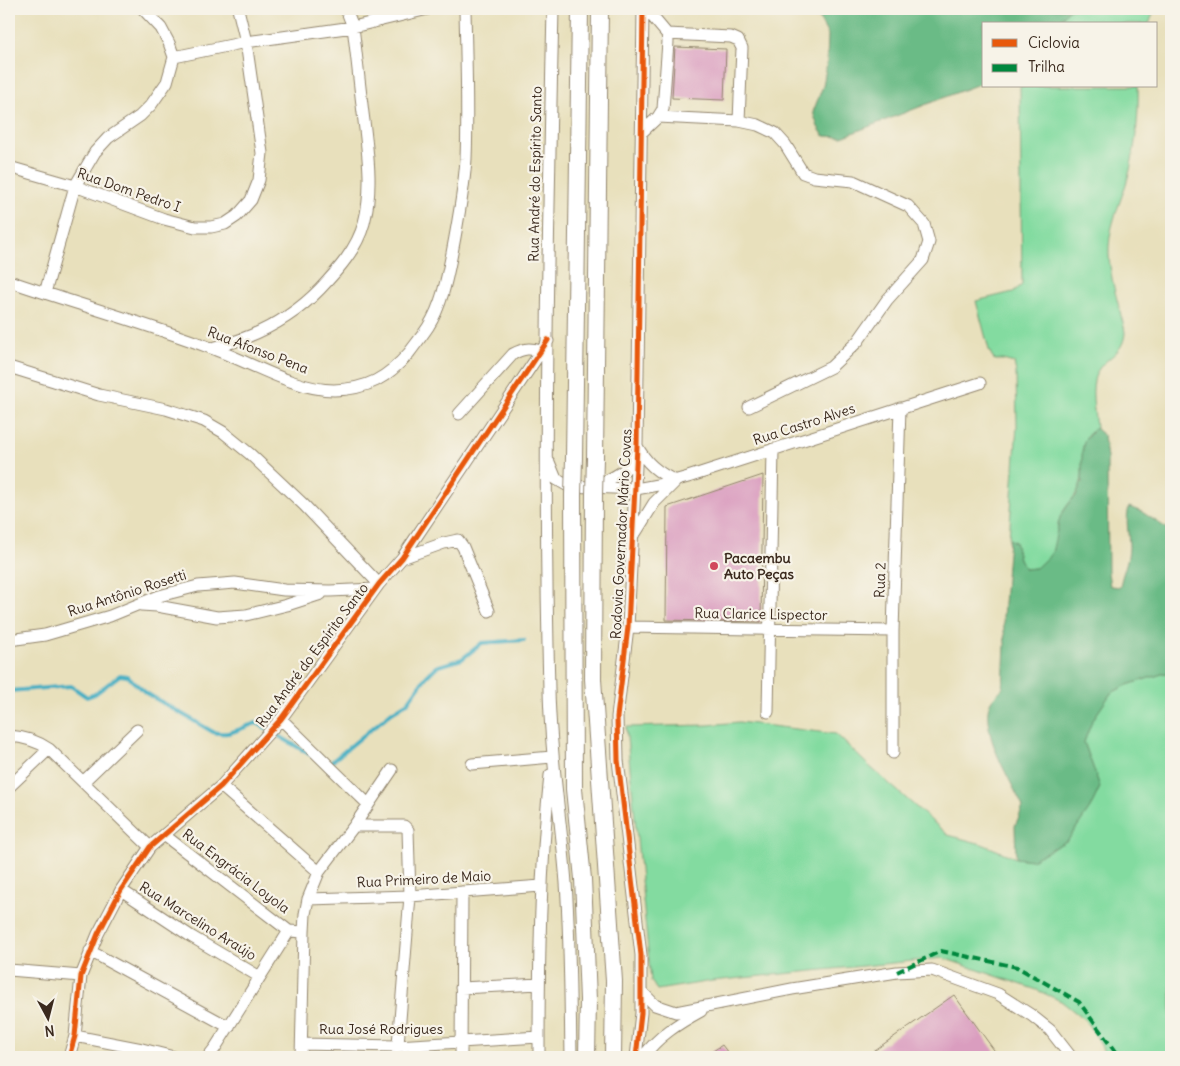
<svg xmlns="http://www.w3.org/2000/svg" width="1180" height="1066" viewBox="0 0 1180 1066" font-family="Delius,sans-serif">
	<rect width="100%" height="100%" fill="#f7f3e8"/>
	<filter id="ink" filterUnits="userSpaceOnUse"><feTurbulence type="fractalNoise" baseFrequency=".02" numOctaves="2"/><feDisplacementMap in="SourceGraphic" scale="10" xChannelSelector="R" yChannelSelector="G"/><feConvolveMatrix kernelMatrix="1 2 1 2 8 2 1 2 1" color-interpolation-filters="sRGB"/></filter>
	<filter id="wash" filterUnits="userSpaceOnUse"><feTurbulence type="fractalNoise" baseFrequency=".0096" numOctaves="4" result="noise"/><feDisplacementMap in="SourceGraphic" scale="20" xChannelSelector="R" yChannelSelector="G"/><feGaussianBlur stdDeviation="1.12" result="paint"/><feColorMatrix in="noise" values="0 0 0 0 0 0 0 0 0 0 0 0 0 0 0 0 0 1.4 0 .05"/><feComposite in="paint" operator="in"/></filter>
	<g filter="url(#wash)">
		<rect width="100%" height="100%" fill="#e8e0bc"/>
		<path fill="#83dba0" stroke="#5f825f" d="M1069,9H1155L1149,24H1057Z
			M1020,86H1138C1139,114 1136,142 1130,170C1124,196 1110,220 1109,247C1108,267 1115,292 1120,311C1121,318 1125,327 1125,333C1123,355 1106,356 1097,372C1089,387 1095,412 1096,429C1074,439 1087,467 1080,485C1076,498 1065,505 1060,518C1056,528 1057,541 1052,552C1049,558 1041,564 1036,568L1025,569L1019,559L1015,542L1009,539L1017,426L1016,372L1014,363L1003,360H994L989,350L976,301L1013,292L1022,285Z
			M1165,673L1171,674V1057H1106L1099,1041L1085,1020L1061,1001L1037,990L943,958L712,981L657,990L651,981L626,727L708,725L739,722L836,734L868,765L948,835L982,844L1016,858L1032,860L1068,840L1090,808L1100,787L1084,742L1092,721L1111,693L1127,685Z"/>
		<path fill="#6abb86" stroke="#527252" d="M814,9H1069L1057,24H984V82L842,137L824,136L818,127L813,112L823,86L827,62L828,35Z
			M1095,428L1104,436L1107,458L1108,572L1110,586L1120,587C1122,573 1129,561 1129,547C1129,533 1125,521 1129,507L1142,512L1171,531V674L1165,673L1127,685L1111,693L1092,721L1084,742L1100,787L1090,808L1068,840L1032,860L1016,858L1015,826L1023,807C1010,779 985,741 988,710C989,700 997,694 1003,688L1005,644L1003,617L1009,539L1015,542L1019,559L1025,569L1036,568L1052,553L1060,517L1070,502L1076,496L1082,482V456L1084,441Z"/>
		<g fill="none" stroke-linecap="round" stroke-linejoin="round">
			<path stroke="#45afc3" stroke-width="4" d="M9,691L71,686L87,697L95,694L120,675L127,676L146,693L213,732C231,737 241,727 257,723L311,755
				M330,763L392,712L408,702L426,677L436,667L462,659L482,643L524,640"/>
		</g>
		<g id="blocks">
			<path fill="#da9dbf" d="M675,47L726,49L724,100L672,98Z
				M763,475L761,622L666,620L667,507Z
				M954,995L999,1057H865Z
				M722,1045L731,1057H704Z"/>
		</g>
	</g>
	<g filter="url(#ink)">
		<use href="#blocks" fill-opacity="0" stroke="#92856d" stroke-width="1"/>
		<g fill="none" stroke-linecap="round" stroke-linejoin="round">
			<defs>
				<path id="minor" d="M553,9C548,235 543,462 549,689C550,754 561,818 566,883C570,941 570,999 571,1057
					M174,57L246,42L353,27L428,9
					M658,117L739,121L742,48L738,40L731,37L667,34
					M739,121L758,125L775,133L785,144L803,173L814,177L853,181L908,206L924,224L929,242L923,260L887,300L858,341L831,367L749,407
					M641,133L658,117L663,109L668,42L667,34L646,9
					M9,167L75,186L164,219L195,227H211L225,224L237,216L251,200L259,180L262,153L246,42L238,9
					M9,281C76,304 145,323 211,348C248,361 295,390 334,390C368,389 387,378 409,353C415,345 422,336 428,327C442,305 447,278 452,253C458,222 464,190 466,159C468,109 466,59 465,9
					M45,293L75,186L95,152L108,138L140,116L151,105L167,82L174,57L169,43L161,28L143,9
					M212,348C254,338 290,320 320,289C338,270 357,249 364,223C373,189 368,155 364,121C360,90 357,58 353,27L346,9
					M9,367L99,395L166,409L204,421L223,432L250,454L304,505L379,584
					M459,414L513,354C524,348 530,348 541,351
					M637,446C646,463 658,473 676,481
					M549,462L556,479L568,486L636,489L663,484L688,477L980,383
					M596,486C611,478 629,472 636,454
					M636,532L654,503L675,482
					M402,558L444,543L458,540L463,547L489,611
					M141,605L157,606L217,617L246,615L287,605L321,594
					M628,627L893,631
					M9,640L45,635L110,616L159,596L198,586L235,583L284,590L330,591L375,589
					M768,712L773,449
					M281,719L368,804
					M9,736C24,737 36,740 49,749L150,847
					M893,753V631L900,408
					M472,764L552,757
					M83,782L137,730
					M221,786L319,872
					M9,787L49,749
					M354,826H404L408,830L410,896L397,1057
					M164,835L289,931
					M121,890L192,937L260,977
					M308,899L410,896L541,886
					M90,951L229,1027
					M9,970L81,976
					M461,988L539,984
					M642,992L655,1005L676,1012L792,989L897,972L932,970L998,994L1031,1015L1050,1030L1071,1057
					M75,1036L142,1049L174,1057
					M302,1044L397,1046L539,1037
					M69,1057L75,1036L81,976L98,934L121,890L150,847L221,786L281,719L379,584L402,558L548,341
					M208,1057L215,1048L289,931L304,932L305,914L308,899L319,872L354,826L392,770
					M301,1057L304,932
					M461,1057L462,892
					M539,1057C539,963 540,869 550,775
					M636,1057L641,1013V955L618,760L617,717L628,627L637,446L643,9
					M643,1057C658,1036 679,1023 701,1011"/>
				<path id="highway" d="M574,458L580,9
					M595,458L600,9
					M594,494L593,679L614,981L613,1057
					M573,495L574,789L583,879L585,925L588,1000L587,1057"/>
			</defs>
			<use href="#minor" stroke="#92856d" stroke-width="13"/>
			<use href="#highway" stroke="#92856d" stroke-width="18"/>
			<use href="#minor" stroke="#fff" stroke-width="11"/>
			<use href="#highway" stroke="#fff" stroke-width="16"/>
			<defs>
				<path id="highway-bridge" d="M594,494L595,458
					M573,495L574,458"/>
			</defs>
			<use href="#highway-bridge" stroke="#92856d" stroke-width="18" stroke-linecap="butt"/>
			<use href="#highway-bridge" stroke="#fff" stroke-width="16"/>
			<path stroke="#00873e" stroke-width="4" stroke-dasharray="8 4" stroke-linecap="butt" d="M897,972L941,951L1017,967L1079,1002L1119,1057"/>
			<defs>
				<path id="cycleway" d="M69,1057L75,1036L81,976L98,934L121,890L150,847L221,786L281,719L379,584L402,558L548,340
					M636,1057L641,1013V955L618,760L617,717L628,627L637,446L643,9"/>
			</defs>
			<use href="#cycleway" stroke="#f7f3e8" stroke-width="8"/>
			<use href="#cycleway" stroke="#e8590c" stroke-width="5"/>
		</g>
	</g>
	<circle fill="#d1495b" stroke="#f7f3e8" stroke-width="2" cx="714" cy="566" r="5"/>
	<g text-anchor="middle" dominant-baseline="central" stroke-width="4.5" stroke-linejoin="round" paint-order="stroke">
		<g font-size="14" fill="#3b2a1e" stroke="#f7f3e8">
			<text transform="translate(535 174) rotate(-89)">Rua André do Espírito Santo</text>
			<text transform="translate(129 190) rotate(19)">Rua Dom Pedro I</text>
			<text transform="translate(258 350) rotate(21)">Rua Afonso Pena</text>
			<text transform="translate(804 424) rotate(-18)">Rua Castro Alves</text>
			<text transform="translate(621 534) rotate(-87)">Rodovia Governador Mário Covas</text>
			<text transform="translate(880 580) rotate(-88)">Rua 2</text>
			<text transform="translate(127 593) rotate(-18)">Rua Antônio Rosetti</text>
			<text transform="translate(761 614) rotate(1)">Rua Clarice Lispector</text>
			<text transform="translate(312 655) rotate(-53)">Rua André do Espírito Santo</text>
			<text transform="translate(236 871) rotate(37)">Rua Engrácia Loyola</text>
			<text transform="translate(424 879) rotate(-3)">Rua Primeiro de Maio</text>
			<text transform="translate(198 921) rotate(32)">Rua Marcelino Araújo</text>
			<text x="381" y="1029">Rua José Rodrigues</text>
		</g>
		<g font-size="14" font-weight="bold" fill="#3b2a1e" stroke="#f7f3e8" text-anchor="start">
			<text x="724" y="558">Pacaembu<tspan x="724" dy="16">Auto Peças</tspan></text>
		</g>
	</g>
	<rect width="1180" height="1066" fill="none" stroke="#f7f3e8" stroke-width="30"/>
	<rect x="982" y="22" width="175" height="65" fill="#f7f3e8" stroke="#aca397"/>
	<rect x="992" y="39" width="25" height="8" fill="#e8590c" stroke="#aca397"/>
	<text x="1028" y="48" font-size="15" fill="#3b2a1e">Ciclovia</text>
	<rect x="992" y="64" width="25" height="8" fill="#00873e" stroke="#aca397"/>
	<text x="1028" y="72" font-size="15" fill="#3b2a1e">Trilha</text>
	<g transform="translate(48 1018) rotate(173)" stroke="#f7f3e8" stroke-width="4" paint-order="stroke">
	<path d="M0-4L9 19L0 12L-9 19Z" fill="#3b2a1e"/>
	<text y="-8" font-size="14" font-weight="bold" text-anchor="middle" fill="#3b2a1e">N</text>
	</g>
</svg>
